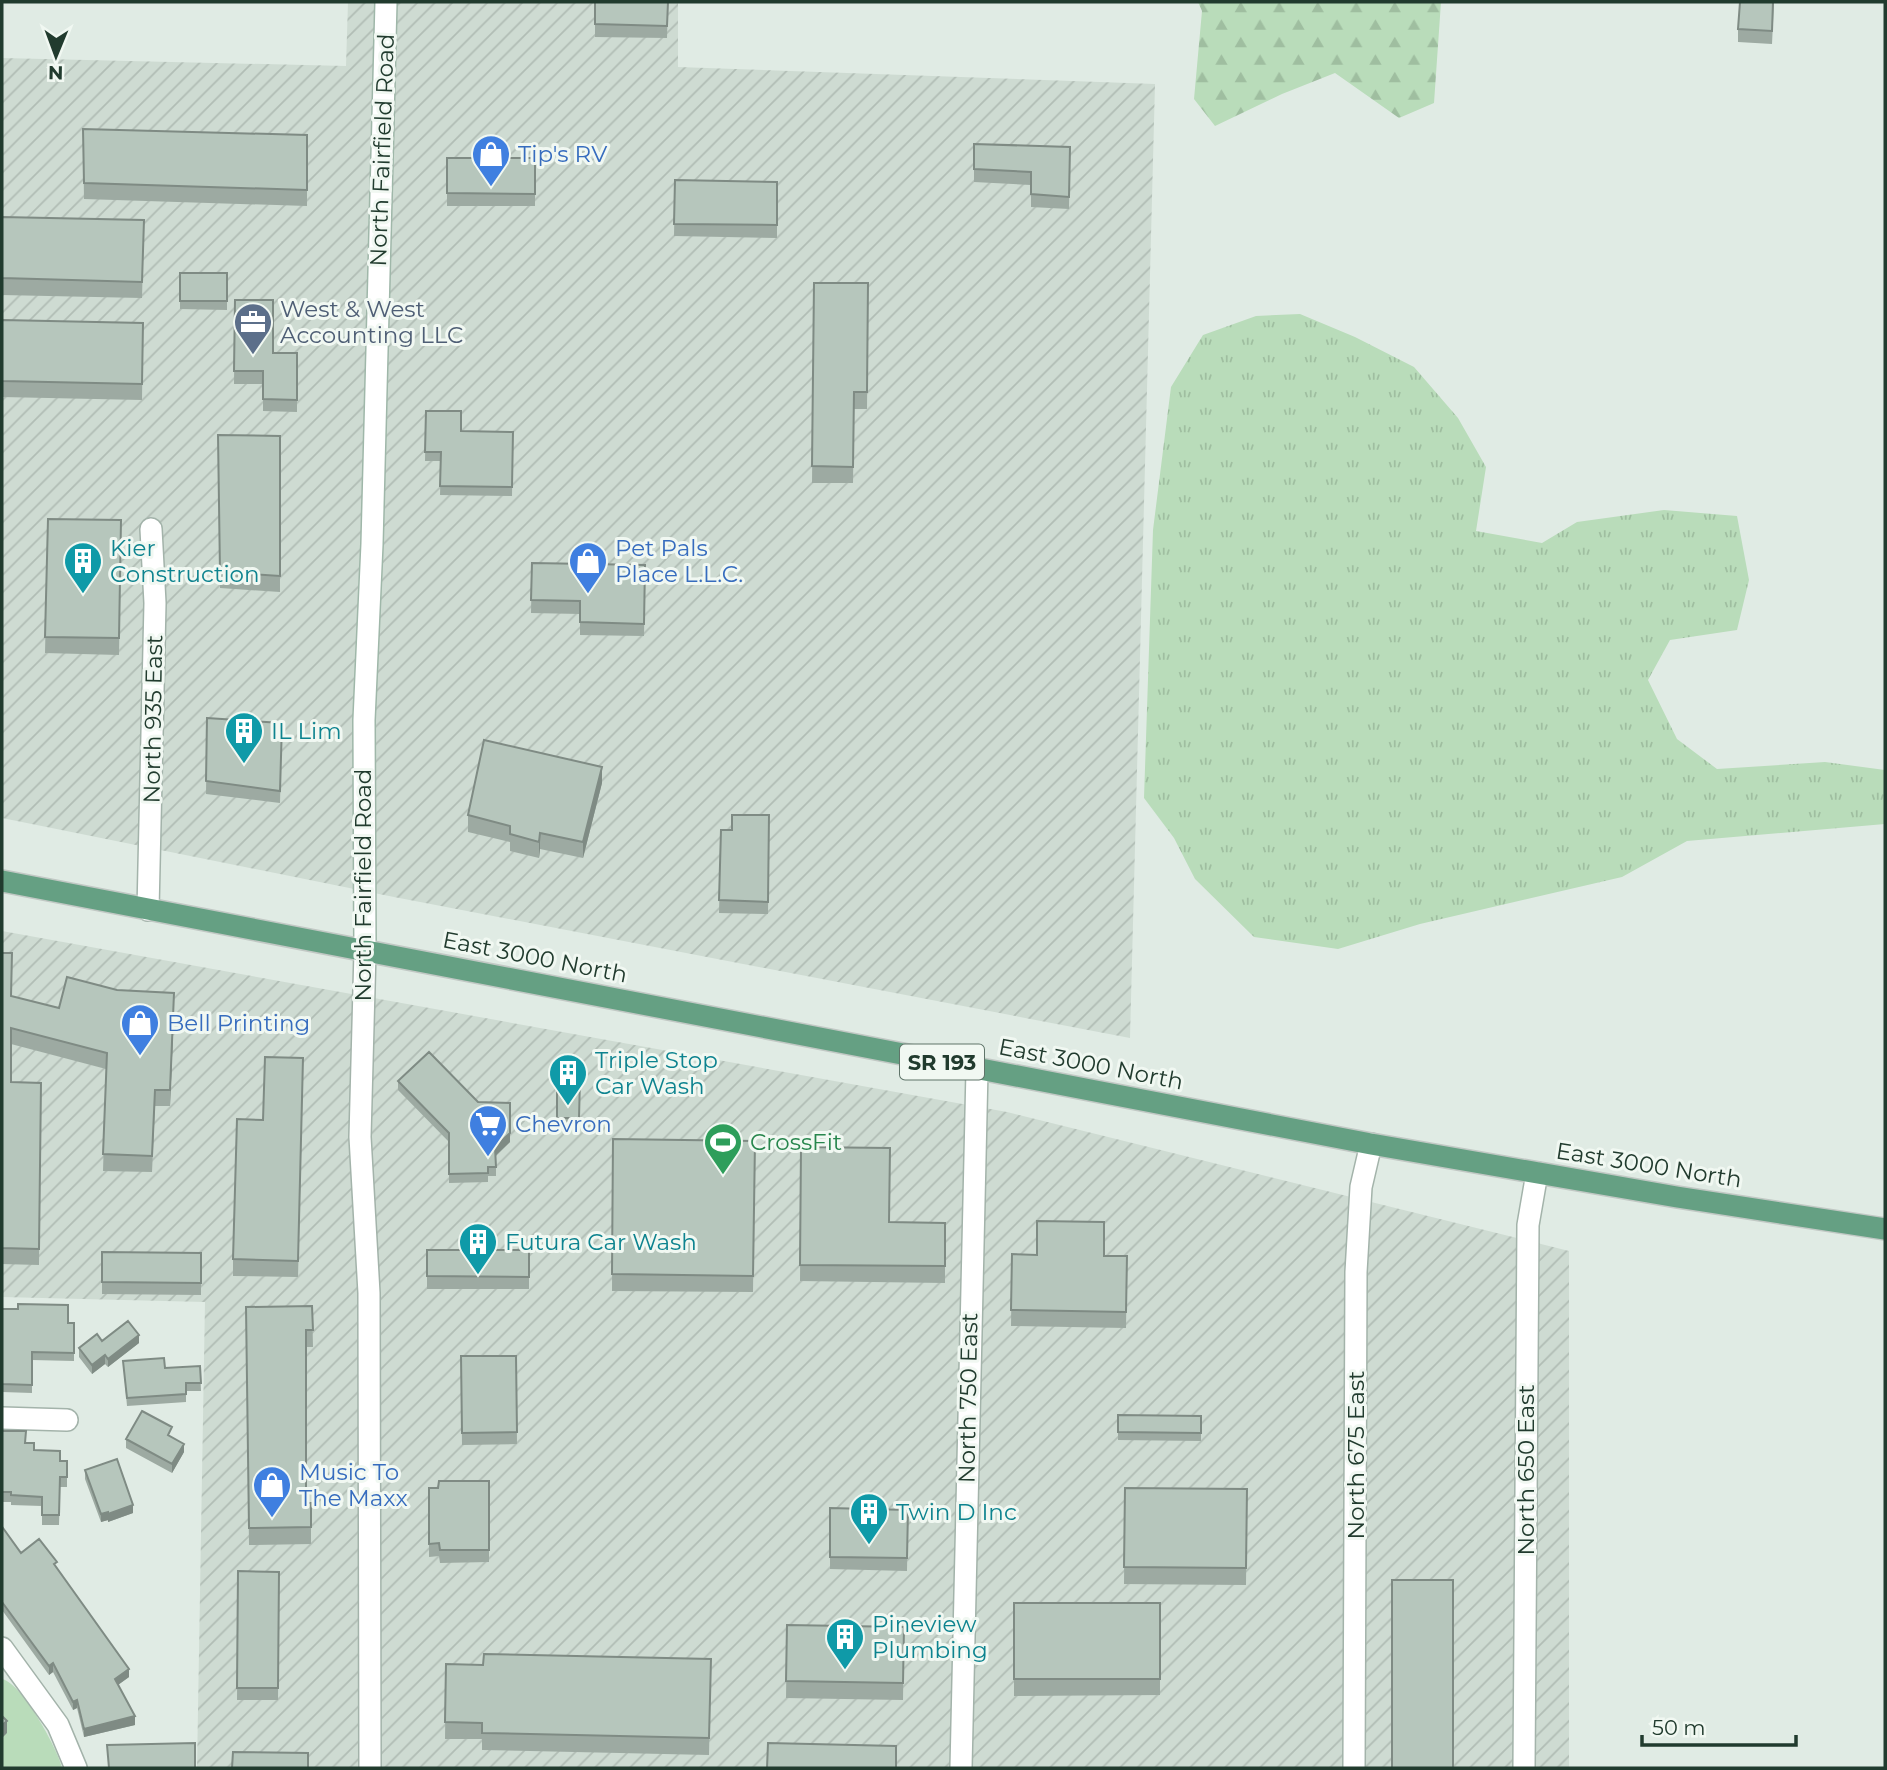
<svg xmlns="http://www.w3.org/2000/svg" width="1887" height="1770" viewBox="0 0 1887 1770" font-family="Montserrat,sans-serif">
	<defs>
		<pattern id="industrial-furrows" width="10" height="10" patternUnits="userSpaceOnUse" patternTransform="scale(1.75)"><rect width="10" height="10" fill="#cedbd2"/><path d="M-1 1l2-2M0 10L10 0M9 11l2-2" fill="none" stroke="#b1bdb5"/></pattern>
		<pattern id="grass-tufts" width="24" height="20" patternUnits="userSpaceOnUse" patternTransform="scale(1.75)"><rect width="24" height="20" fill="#b9dcba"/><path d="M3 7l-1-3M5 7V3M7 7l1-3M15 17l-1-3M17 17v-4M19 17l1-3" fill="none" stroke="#9fbea0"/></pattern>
		<pattern id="forest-firs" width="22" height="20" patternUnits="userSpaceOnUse" patternTransform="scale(1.75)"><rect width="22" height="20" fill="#b9dcba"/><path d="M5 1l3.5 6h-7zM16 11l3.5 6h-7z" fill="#9fbea0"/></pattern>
	</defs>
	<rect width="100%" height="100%" fill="#e0ebe4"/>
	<path fill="url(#industrial-furrows)" d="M348,2H678V67L1155,84L1130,1038L394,897L2,818V58L346,66Z
		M2,931L1007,1112L1569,1251V1768H197L205,1302L2,1297Z"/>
	<path fill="url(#grass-tufts)" d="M1300,314L1355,337L1414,367L1458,418L1486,467L1476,531L1542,543L1577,522L1664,510L1737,516L1749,580L1737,630L1670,640L1648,680L1677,739L1717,769L1825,762L1885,770V824L1687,841L1622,877L1420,924L1338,949L1254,937L1195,879L1174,838L1144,798L1153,530L1171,387L1203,335L1256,316Z"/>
	<path fill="url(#forest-firs)" d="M1198,2H1441L1434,103L1399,118L1335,73L1282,94L1215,126L1194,99L1202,11Z"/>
	<path fill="#b9dcba" d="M2,1679C22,1683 57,1748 62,1768H2Z"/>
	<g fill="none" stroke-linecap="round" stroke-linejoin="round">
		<defs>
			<path id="minor" d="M148,910L155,603L151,529
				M365,951L360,1137L369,1293L370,1768
				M2,1418L67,1420
				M2,1648L58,1725L76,1768
				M961,1768L977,1070
				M1354,1768L1356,1272L1361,1187L1371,1144
				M1524,1768L1528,1225L1537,1173"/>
			<path id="secondary" d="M365,951L364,720L372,544L386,2"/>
			<path id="primary" d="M2,881L1371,1144L1677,1197L1885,1229"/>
		</defs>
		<use href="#minor" stroke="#a3b3aa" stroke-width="24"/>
		<use href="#secondary" stroke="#9fb7a9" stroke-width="24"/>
		<use href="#primary" stroke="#c1c8c4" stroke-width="24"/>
		<use href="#minor" stroke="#fff" stroke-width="21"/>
		<use href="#secondary" stroke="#fff" stroke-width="21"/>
		<use href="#primary" stroke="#65a083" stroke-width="21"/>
	</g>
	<path fill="#9daaa2" d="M595,2H668L667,38L595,37Z
		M1774,2L1772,44L1738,42V29Z
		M83,129L307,135V206L84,199Z
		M974,144L1070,147L1069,209L1031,207V185L974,182Z
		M447,158H535V206H447Z
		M675,180L777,182V238L674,236Z
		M2,217L144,220L142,298L2,295Z
		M180,273H227V310L180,309Z
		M814,283H868L867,409H854L853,483H812Z
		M235,300L273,353H297V412L263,411V384H234Z
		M2,320L143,323L142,400L2,397Z
		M426,411L461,431L513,432L512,496L440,495L441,461H425Z
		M218,435L280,436V592L220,588Z
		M48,519L121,520L119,655L45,653Z
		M532,563L645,565L644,636L580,635V614L531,613Z
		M207,718L282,723L280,803L206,794Z
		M602,783L583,858L540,849L539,858L510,851V842L468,832V815Z
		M769,815L768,914L719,913L721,830H732Z
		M2,953L11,996L59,1008L174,1009L170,1106H155L152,1172L103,1171L106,1069L11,1044V1082L41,1083L39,1265L2,1264Z
		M303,1075L298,1277L233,1276V1259Z
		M557,1078L580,1079L579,1127L557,1126Z
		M398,1081L510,1142L496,1156V1176H488V1182L449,1183V1142L398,1090Z
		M613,1139L755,1141L753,1292L612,1291Z
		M801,1147L889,1222L945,1223V1283L800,1281Z
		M427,1250H529V1289H427Z
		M102,1252L201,1253V1295L102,1294Z
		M1012,1254L1127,1256L1126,1328L1011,1326Z
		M312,1306L313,1347H306V1503H311V1544L249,1545L246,1307Z
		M2,1309L68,1323H74V1361L32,1360V1393L2,1392Z
		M102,1341L139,1343L108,1367L105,1364L92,1374L79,1357V1348Z
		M461,1356H516L517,1444L462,1445Z
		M123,1361L165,1368L200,1366L201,1391H186V1402L127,1406Z
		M1118,1415L1201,1416V1441L1118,1440Z
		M2,1431L25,1443L34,1450L60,1461H67V1487H60L59,1525H42V1506L11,1505V1502H2Z
		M172,1436L171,1437L184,1452L172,1473L126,1448V1439Z
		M85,1470L133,1513L108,1522V1520L101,1522L85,1479Z
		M489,1481V1562L440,1563L439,1556L429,1557V1544L438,1488Z
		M1125,1488L1247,1489L1246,1585L1124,1584Z
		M830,1508L908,1510L907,1571L830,1569Z
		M2,1529L21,1553L57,1568L129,1677L118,1685L135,1725L84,1737L77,1708L73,1710L53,1672L49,1675L2,1610Z
		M238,1571L279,1572L278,1700H237Z
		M1014,1603H1160V1695L1014,1696Z
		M787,1625L904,1627L903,1700L786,1698Z
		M711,1659L709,1755L482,1750V1739H445L446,1664L483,1665Z"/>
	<path fill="#7f8b84" d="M602,767V783L583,858V842Z
		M540,833V849L539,858V842Z
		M174,993V1009L170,1106V1090Z
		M510,1112V1142L495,1156V1147Z
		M139,1335V1343L108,1367V1359Z
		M105,1355V1364L92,1374V1365Z
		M184,1444V1452L172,1473V1464Z
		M133,1505V1513L108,1522V1514Z
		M108,1512V1520L101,1522V1514Z
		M53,1663V1672L49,1675V1666Z
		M129,1669V1677L115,1687V1679Z
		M77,1700V1708L73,1710V1702Z
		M135,1716V1725L84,1737V1729Z
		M7,1721V1733L2,1738V1725Z"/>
	<path fill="#b6c6bc" stroke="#7f8b84" stroke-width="2" d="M595,2H668L667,26L595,24Z
		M1740,2H1773L1772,31L1738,29Z
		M83,129L307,135V190L84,183Z
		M974,144L1070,147L1069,197L1031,194V172L974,169Z
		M447,158H535V194L447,193Z
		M675,180L777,182V225L674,224Z
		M2,217L144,220L142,282L2,278Z
		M180,273H227V301H180Z
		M814,283H868L867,392H854L853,467L812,466Z
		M235,300H273V353H297V400L263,399V371H234Z
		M2,320L143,323L142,384L2,381Z
		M426,411H461V431L513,432L512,487L440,486L441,452H425Z
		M218,435L280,436V576L220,572Z
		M48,519L121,520L119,638L45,637Z
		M532,563L645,565L644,624L580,622V601L531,600Z
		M207,718L282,723L280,791L206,781Z
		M484,740L602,767L583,842L540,833L539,842L510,834V826L468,815Z
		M732,815H769L768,902L719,900L721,830H732Z
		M2,953H12L11,996L59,1008L67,977L117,990L174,993L170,1090H155L152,1156L103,1154L107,1053L11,1028V1082L41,1083L39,1249L2,1248Z
		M429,1052L478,1102L510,1103V1133L495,1147L496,1167H488V1173L449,1174V1133L398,1081Z
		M265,1057L303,1058L298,1261L233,1259L237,1119L263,1120Z
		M557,1078L580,1079L579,1118H557Z
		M613,1139L755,1141L753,1276L612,1274Z
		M801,1147L890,1148L889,1222L945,1223V1266L800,1265Z
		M1037,1221L1104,1222V1256H1127L1126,1312L1011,1310L1012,1254L1037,1255Z
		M427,1250H529V1277L427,1276Z
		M102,1252L201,1253V1283L102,1282Z
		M18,1304L68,1305V1323H74V1353L32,1352V1385L2,1384V1309H18Z
		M312,1306L313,1330H306V1503H311V1527L249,1528L246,1307Z
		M128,1321L139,1335L108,1359L105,1355L92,1365L79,1348L97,1334L102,1341Z
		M461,1356H516L517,1432L462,1433Z
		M164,1358L165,1368L200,1366L201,1383H186V1394L127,1398L123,1361Z
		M142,1411L172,1427L168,1435L184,1444L172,1464L126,1439Z
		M1118,1415L1201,1416V1433L1118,1432Z
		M2,1431H26L25,1443H34V1450L60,1451V1461H67V1477H60L59,1515H42V1497L11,1495V1492H2Z
		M117,1459L133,1505L108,1514V1512L101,1514L85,1470Z
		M439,1481H489V1550H440L439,1543L429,1544V1488H438Z
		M1125,1488L1247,1489L1246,1568L1124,1567Z
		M830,1508L908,1510L907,1558L830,1557Z
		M3,1528L21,1553L39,1539L57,1562L54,1564L129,1669L115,1679L135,1716L84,1729L77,1700L73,1702L53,1663L49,1666L2,1602V1529Z
		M238,1571L279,1572L278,1688H237Z
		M1392,1580H1453V1768H1392Z
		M1014,1603H1160V1679H1014Z
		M787,1625L904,1627L903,1683L786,1681Z
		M484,1654L711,1659L709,1738L482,1733V1723L445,1722L446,1664L483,1665Z
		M2,1716L7,1721L2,1725Z
		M195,1743V1768H109L107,1745Z
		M768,1743L896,1746V1768H767Z
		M233,1752L308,1753V1768H232Z"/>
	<defs>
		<symbol id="shop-pin" viewBox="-11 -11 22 30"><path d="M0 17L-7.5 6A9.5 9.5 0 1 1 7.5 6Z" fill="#3f7fe0" stroke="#f1f8f2"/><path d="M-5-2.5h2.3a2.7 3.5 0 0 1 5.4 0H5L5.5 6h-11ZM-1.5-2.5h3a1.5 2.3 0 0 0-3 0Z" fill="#fff"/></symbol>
		<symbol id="office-pin" viewBox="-11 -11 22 30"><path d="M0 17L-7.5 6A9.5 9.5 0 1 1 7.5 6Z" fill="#5c6f8a" stroke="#f1f8f2"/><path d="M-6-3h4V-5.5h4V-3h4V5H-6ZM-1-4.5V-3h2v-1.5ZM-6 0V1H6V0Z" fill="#fff"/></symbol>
		<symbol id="building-pin" viewBox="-11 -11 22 30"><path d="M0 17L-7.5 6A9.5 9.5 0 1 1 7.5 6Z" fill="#0f9aa8" stroke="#f1f8f2"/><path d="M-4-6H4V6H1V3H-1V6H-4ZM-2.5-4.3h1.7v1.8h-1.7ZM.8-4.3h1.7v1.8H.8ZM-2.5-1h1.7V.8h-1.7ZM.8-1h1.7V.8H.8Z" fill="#fff"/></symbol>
		<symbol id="supermarket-pin" viewBox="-11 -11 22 30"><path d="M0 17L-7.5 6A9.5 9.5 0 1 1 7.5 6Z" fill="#3f7fe0" stroke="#f1f8f2"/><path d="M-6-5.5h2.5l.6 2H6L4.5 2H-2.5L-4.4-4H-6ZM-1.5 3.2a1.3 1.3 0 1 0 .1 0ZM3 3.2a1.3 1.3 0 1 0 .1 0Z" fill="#fff"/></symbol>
		<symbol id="stadium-pin" viewBox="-11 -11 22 30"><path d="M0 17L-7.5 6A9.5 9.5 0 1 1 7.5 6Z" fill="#2e9e5b" stroke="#f1f8f2"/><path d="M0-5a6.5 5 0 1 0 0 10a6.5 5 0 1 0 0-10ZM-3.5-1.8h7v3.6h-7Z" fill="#fff"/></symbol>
	</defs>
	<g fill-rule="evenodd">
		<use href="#shop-pin" x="469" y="132" width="44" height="60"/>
		<use href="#office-pin" x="231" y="300" width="44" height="60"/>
		<use href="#building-pin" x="61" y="539" width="44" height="60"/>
		<use href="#shop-pin" x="566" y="539" width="44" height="60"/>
		<use href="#building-pin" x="222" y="709" width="44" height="60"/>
		<use href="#shop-pin" x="118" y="1001" width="44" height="60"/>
		<use href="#building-pin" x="546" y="1051" width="44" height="60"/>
		<use href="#supermarket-pin" x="466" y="1102" width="44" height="60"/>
		<use href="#stadium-pin" x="701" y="1120" width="44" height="60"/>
		<use href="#building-pin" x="456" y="1220" width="44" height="60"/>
		<use href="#shop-pin" x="250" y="1463" width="44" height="60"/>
		<use href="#building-pin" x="847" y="1490" width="44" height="60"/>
		<use href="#building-pin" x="823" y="1615" width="44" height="60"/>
	</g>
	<g text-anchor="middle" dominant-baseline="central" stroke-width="6" stroke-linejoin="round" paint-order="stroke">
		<rect fill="#f1f8f2" stroke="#5f7469" stroke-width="2" x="900" y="1044.5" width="84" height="35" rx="5"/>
		<g font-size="21" font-weight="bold" fill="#213b2e">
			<text x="942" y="1062">SR 193</text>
		</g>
		<g font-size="23" fill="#213b2e" stroke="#f1f8f2">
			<text transform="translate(382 150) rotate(-88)">North Fairfield Road</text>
			<text transform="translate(153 719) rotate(-89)">North 935 East</text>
			<text transform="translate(363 885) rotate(-90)">North Fairfield Road</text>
			<text transform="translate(535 957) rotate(11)">East 3000 North</text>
			<text transform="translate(1091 1064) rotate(11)">East 3000 North</text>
			<text transform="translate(1649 1165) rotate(9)">East 3000 North</text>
			<text transform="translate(968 1398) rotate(-89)">North 750 East</text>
			<text transform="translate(1356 1455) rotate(-90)">North 675 East</text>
			<text transform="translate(1526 1470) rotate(-90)">North 650 East</text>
		</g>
		<g font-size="23" fill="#366cbe" stroke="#f1f8f2" text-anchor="start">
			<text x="518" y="154">Tip's RV</text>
			<text x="615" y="548">Pet Pals<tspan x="615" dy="26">Place L.L.C.</tspan></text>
			<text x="167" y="1023">Bell Printing</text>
			<text x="515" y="1124">Chevron</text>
			<text x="299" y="1472">Music To<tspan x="299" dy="26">The Maxx</tspan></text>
		</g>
		<g font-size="23" fill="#4e5e75" stroke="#f1f8f2" text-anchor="start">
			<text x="280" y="309">West &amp; West<tspan x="280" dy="26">Accounting LLC</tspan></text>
		</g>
		<g font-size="23" fill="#0d838f" stroke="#f1f8f2" text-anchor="start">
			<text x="110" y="548">Kier<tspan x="110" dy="26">Construction</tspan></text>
			<text x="271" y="731">IL Lim</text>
			<text x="595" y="1060">Triple Stop<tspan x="595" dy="26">Car Wash</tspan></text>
			<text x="505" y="1242">Futura Car Wash</text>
			<text x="896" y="1512">Twin D Inc</text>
			<text x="872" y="1624">Pineview<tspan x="872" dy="26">Plumbing</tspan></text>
		</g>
		<g font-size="23" fill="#27864d" stroke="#f1f8f2" text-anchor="start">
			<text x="750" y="1142">CrossFit</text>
		</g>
	</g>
	<rect width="1887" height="1770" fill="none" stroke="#213b2e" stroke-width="7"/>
	<g transform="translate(56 56) rotate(181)" stroke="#f1f8f2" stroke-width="5" paint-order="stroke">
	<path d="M0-5L12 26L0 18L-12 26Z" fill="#213b2e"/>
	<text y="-10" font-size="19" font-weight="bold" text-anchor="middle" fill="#213b2e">N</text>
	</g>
	<path d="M1642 1735v10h154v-10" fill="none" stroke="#213b2e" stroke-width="3.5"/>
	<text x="1652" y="1735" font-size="21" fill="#213b2e" stroke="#f1f8f2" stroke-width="5" paint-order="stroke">50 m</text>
</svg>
